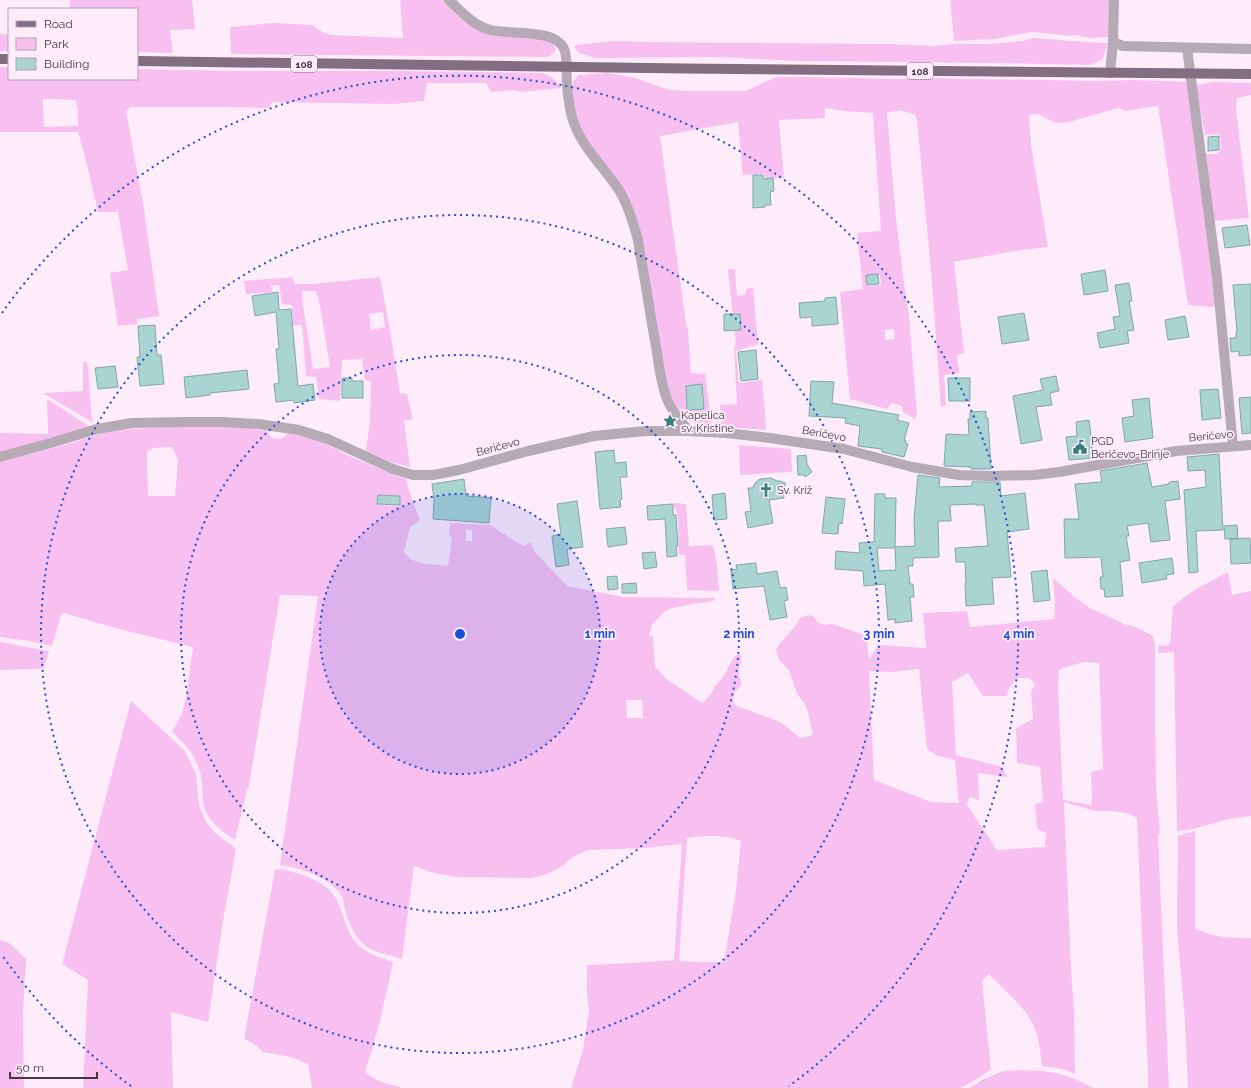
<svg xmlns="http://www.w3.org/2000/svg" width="1251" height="1088" viewBox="0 0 1251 1088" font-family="Raleway,sans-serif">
	<rect width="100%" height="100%" fill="#feecfb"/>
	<path fill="#f7c0f0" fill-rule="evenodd" d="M70,0H192L195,29L170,30L173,53L137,52V9H70Z
		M400,0H443L473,25L490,35L542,39L553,44L556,49L554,53L548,57L231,54L230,27L274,23L312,25L323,32L331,35L403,38Z
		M950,0H1110V37L1091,38L1074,35L1072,36L1032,32L994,39L954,41Z
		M0,34H9V51H0Z
		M1033,38C1058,39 1083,43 1108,43L1102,60L1090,65L993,63L798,61L717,57L608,58H595L579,53L574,47L576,45L614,41L648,42L889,44L935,46L952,44H989L1023,41Z
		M0,67H9V79H137V69L232,71H400L542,73C552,76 556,80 561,88L521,92L513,90L491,92L486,83H427L424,101L394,104L272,102L268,108L223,107H130L126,111L143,203L159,316L137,319L138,324L118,326L110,273L128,270L118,212H98L83,148L78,132H0ZM43,99L76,100L78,111V126L44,127Z
		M608,73L635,78L669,90L686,91H746L776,77H808L899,79L921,78L1098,81L1132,80L1188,82L1216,304L1212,307L1188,305L1158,106L1125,111L1118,108L1069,122L1056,123L1038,114L1029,115L1031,145L1048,247L1021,250L954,262L964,353L957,355L959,373L944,375L946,405L941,407L932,282L917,120L915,115L900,110L887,113L896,218L904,284L909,316L917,414L915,419L903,412L902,406L892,403L887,409L850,399L840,292L863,289L857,233L881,231L873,113L845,111L825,108V118L779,120L784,178H766L764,174L743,175L738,122L660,136L686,323L688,329L691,373L705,374L712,427H707L694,423L686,417L675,405L669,393L663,369L641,233L584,136C579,124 569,96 573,83C574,80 576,78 578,75ZM880,275L881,285L867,286V276ZM894,329L895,339L885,340V330Z
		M1213,82L1251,83V95L1237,98L1236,109L1249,218L1213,221L1206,154H1217L1221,149L1220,134L1205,135L1196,85Z
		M729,269H733L735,271L737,296L745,295L746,289L753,287L758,344L736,351L739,383L762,380L765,412L766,430L721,427L720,405L737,404L734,348L736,343L728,271Z
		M292,277L295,284H313L380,277L390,330L400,393L407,394L413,419L404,421L410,467L388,461L366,451L370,420L371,381L365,380L362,359L342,360L340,401L319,399L316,377L306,376L302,325H293L292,305L282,304L279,285L271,286L272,292L246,294L244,281ZM302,291H316L320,306L330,367L313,369L302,298ZM383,312L385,327L371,330L369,314Z
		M83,362H87L88,369L92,422L43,393L83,391Z
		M47,399L90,427L0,453V433L48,434Z
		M159,427H240L267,431L272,438L281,439L289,433L320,440L347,455L385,471L406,479C409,493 415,506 420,520L410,527L404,552L410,559L421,563L448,566L452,538L449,536L450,523L490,525L510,538L524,546L530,542L535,552L567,586L623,597L716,598L713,601L687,605L669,609L662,614L652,625L649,636H653L655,666L665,678L702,703L710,695L716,685L723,677L734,657L737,655L740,654L742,658C741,662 739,666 739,670C739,684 747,681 734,693L733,702L737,706L775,720L786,726L800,738L813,735L808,712L804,703L797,694L789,670L779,660L776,650L780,643L795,626L800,618L808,615L815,617L817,622L825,625L832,624L862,634L867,640L869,659L879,645L926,648L923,613L967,611L970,627L1054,619L1055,603L1053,578L1077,599L1090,608L1124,624L1136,627L1153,636L1155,645V695L1156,788L1160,832L1158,836L1169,1088H1148V1073L1137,818L1127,813L1110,811H1095L1064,802L1071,969L1074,1009L1075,1074L1063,1069L1042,1066C1040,1054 1040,1041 1035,1029C1028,1009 1004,990 989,974L982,981L991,1069L980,1077L961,1088H571L583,1050L589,1010L587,994V965L633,963L674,960L682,844L644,848L587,850L573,857L564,865L547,874L532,878L456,877L430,872L414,866L402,959C389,954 372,953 362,943C354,935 348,921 345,910C344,906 344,900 341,895C333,879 298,867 280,865L318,596L280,595L249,786L246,794L235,840C224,833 213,825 206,812C202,804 203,793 202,785C201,762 188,746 172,732L182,714L186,697L193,647L119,629L64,613L61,615L52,646L23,640L0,637V462L72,443L102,433L132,429ZM172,447L178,460L175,496H148L147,452L153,448ZM379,495H399L400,506L379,505ZM466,530H472V541H466ZM1085,662L1099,663L1103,769L1091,772L1092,795L1091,805L1063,800L1058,687L1059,670L1072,665ZM919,669L927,749L938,756L955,760L959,803L931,802L874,780L869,671L893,672ZM968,673L983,696H1007L1009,688L1017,678H1029L1035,684L1031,692L1033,719L1016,728L1017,763L1040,767L1043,802L1035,804L1037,829L1046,833L1045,847L997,850L967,805L970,797L979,800L978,773L1007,777L1002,767L956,755L952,682ZM626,700H642L643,718H627ZM713,836L727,837L741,841L736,890L724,962H699L679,961L687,838L692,837Z
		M739,445L791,449L792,472L740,475Z
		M673,503L686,504L689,546L713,545L717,565L719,591L687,590L685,555H679L678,516Z
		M1228,572L1232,595L1251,591V816L1228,819L1193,829L1177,831L1174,652L1158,653L1159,645L1167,646L1170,644L1173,606L1196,589Z
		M0,642L49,651L44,668L38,669L0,670Z
		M131,701L185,751L196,774L199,805L206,822L214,832L236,849L222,927L208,1022L171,1012L173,1088H83L88,980L62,964Z
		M1195,831V928C1212,938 1232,938 1251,938V1088H1188L1185,1021L1177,927L1178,836Z
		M282,869C300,874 325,880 335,897C346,915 343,932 362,948C370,955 383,958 393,962L380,1022L365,1073L379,1081L402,1088H312L308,1064L291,1057L263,1052L254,1044L245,1039V1033L275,870Z
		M0,940L11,944L26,959L23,1012L24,1088H0Z
		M1003,1071C1037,1069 1062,1070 1093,1088H970L982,1080Z"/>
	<path fill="#a9d4d2" stroke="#7ea8a7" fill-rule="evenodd" d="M1219,136V150L1208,151V137Z
		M753,175H763L764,179L773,178L774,191L770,192L771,205H765V207L753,208Z
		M1247,225L1250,245L1225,248L1222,228Z
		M1105,270L1108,291L1084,295L1081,274Z
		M878,274L879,284L867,285L866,275Z
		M1129,283L1132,301H1129L1134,330L1127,331L1129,343L1100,348L1097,333L1115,329L1113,317L1120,316L1115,285Z
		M1251,284V355L1239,356V351L1231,352L1230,338H1236V332H1237L1233,285Z
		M278,292L279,310L291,309L298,386L313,384L315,400L294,403V400L276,402L274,384L279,383L276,349H279L276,312L255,316L252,296Z
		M836,297L838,324L812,326V317L800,318L799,303L825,301V298Z
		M1024,313L1029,340L1002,344L998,317Z
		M724,314H740L741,330L724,331Z
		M1185,316L1189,337L1168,340L1165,320Z
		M155,325L157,355H161L164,384L140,386L137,357H140L138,326Z
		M756,350L758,379L741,381L738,352Z
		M115,366L118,387L98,389L95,368Z
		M247,370L249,389L210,393V395L186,398L184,377Z
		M1056,376L1059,391L1050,393L1052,405L1036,407L1042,440L1021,444L1013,396L1043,390L1040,379Z
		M342,378H352V381H363V398H342Z
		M948,378H970V401H949Z
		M811,381L834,382L832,403L899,415L897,420L909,423L904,440H906L905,443L908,444L904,457L882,452V449L858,446L860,426L845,423L846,418L809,416Z
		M702,384L704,409L687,410L686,386Z
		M1218,389L1221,418L1202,420L1200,390Z
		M1251,397V433L1242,434L1239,398Z
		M1149,398L1153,438L1125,442L1122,418L1134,416L1132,400Z
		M986,411V418H988L991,469H971V467L944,466L946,434L969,435L968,419H970V412Z
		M1089,420L1094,458L1069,460L1066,437L1077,436L1076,422Z
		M614,450L615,463L626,462L627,477H620L622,499L620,500L621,507L600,509L595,452Z
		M1219,454L1223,530L1196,531L1198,572L1189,573L1184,490L1206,487L1205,470L1188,471L1187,457Z
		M806,455L807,464L812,472L805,477L804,475H798L797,456Z
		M1147,463L1152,487L1169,484V482L1178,481L1180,499L1165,501L1170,540L1151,542L1148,523L1127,526L1129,536H1126L1130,560L1120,562L1123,596L1105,597L1104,589H1101L1100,577H1103L1101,557L1065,558L1064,519H1079L1075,484L1102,482L1100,471Z
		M918,475L940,478L939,487L972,486V482H1000L1001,496L1025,493L1029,529L1007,532L1011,577L992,578L994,604L966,606L965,583H966L965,562H956L955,548L988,546L984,505H976V504L950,505L951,521H938L939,557L913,558V566H908L910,584H913L914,597H910L912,621L895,623V619L888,620L885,584L864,586L863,571L835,569L836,551L860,553L859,543L874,542L875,494H885V498H896L895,547L915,546L914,519ZM877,548H895L896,570L879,571Z
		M771,478L777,481H780L785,483V487L783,491L784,498L769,500L773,523L748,528L745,512L751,511L748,488H753L755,483L760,479Z
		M464,479L466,496L491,498L489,523L433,519L434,499L432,484Z
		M725,493L727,519L714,520L712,495Z
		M378,495L400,496V505L377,504Z
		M826,497L845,499L842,524L839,523L838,534L822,533Z
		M577,501L583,547L567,549L569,565L556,567L552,536L561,535L557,504Z
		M673,504V515H676L678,546H676L677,556L667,557L665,519L648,520L647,506Z
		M1237,525L1238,539H1225L1224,526Z
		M625,527L627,544L608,547L606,529Z
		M1250,538L1251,563L1231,564L1230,539Z
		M655,552L657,567L644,569L642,553Z
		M1172,558L1174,574L1166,575L1167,579L1142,583L1139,563Z
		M756,563L757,574L777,571L780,588L786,587L788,600L784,601L787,617L770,620L764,586L733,589L731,570L737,569L736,565Z
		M1047,570L1050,600L1034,602L1031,572Z
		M617,576L618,589L608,590L607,577Z
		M636,583L637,593H622V584Z"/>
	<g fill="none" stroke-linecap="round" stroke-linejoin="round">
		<path stroke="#b6aab4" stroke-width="10" d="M449,0C461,11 472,24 487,29C507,36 554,27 564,49C568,56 566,76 567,85C568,95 569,107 572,117C579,143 599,162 614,183C625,197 631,215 636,233C639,241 639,250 641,259C647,290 651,321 657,352C659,367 661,384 667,399C671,411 681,421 689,431
			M1113,42L1123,46L1251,49
			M1187,48L1217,277L1233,446
			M1110,73L1113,42L1114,0
			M0,457L51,443L97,429L132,423L185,422H223L258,424L299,430L328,439L393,469L413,475H433L459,470L528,451L594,436L646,431H689L726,433L770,438L844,449L912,467L959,475L989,476L1034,475L1059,472L1176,451L1251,445"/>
		<path stroke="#836d80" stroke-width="10" d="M0,59H9
			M137,61C508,67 880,71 1251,74"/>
	</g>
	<circle cx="460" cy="634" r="140" fill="#1d4ed8" fill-opacity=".12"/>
	<g fill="none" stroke="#1d4ed8" stroke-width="2" stroke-dasharray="2 4">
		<circle cx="460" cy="634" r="140"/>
		<circle cx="460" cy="634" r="279"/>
		<circle cx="460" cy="634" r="419"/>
		<path d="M131 1086A559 559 0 0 1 2 955M2 313A559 559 0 1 1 789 1086"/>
	</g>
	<defs>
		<symbol id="sight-bare" viewBox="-9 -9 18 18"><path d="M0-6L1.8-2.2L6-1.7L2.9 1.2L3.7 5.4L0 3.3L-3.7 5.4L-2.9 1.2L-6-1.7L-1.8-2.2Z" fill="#37807f" stroke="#feecfb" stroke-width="2.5" paint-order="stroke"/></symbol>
		<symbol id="civic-bare" viewBox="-9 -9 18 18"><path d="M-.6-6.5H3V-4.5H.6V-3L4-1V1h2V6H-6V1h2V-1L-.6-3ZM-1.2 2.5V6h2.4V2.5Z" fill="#37807f" stroke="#feecfb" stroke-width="2.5" paint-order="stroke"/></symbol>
		<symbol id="church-bare" viewBox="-9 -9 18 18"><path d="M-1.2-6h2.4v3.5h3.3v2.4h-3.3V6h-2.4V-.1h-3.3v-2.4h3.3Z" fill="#37807f" stroke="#feecfb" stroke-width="2.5" paint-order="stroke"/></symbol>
	</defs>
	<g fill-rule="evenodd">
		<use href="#sight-bare" x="660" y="411" width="20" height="20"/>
		<use href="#civic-bare" x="1070" y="437" width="20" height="20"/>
		<use href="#church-bare" x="756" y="480" width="20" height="20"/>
	</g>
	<g text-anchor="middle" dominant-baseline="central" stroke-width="3.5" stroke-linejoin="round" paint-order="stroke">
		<g fill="#feecfb" stroke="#7b6e79" stroke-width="1">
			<rect x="291" y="56" width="26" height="16" rx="3"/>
			<rect x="907" y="63" width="26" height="16" rx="3"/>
		</g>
		<g font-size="10" font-weight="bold" fill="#433841">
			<text x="304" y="64">108</text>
			<text x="920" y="71">108</text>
		</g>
		<g font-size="11" fill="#433841" stroke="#feecfb" text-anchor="start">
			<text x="681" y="415">Kapelica<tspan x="681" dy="13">sv. Kristine</tspan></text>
			<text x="1091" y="441">PGD<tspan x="1091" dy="13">Beričevo-Brinje</tspan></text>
			<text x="777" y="490">Sv. Križ</text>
		</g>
		<g font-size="11" fill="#433841" stroke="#feecfb">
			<text transform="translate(824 434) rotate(10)">Beričevo</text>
			<text transform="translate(1211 436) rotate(-5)">Beričevo</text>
			<text transform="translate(498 447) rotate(-15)">Beričevo</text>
		</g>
	</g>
	<circle cx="460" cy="634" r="6" fill="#1d4ed8" stroke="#feecfb" stroke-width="2"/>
	<g font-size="12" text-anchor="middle" font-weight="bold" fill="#1d4ed8" stroke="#feecfb" stroke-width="3.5" stroke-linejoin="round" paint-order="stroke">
		<text x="600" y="638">1 min</text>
		<text x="739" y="638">2 min</text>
		<text x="879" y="638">3 min</text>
		<text x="1019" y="638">4 min</text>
	</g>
	<rect x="8" y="8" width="130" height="72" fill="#feecfb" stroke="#b3a4b1"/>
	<rect x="16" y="21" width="20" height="6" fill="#836d80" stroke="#b3a4b1"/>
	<text x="44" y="28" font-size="12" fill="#433841">Road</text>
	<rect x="16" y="38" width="20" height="12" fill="#f7c0f0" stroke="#b3a4b1"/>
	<text x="44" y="48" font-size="12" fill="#433841">Park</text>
	<rect x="16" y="58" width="20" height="12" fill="#a9d4d2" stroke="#b3a4b1"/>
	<text x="44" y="68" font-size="12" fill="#433841">Building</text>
	<path d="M10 1072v6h87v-6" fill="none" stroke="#433841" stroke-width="2"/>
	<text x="16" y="1072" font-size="12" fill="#433841" stroke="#feecfb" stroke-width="3" paint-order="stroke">50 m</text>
</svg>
